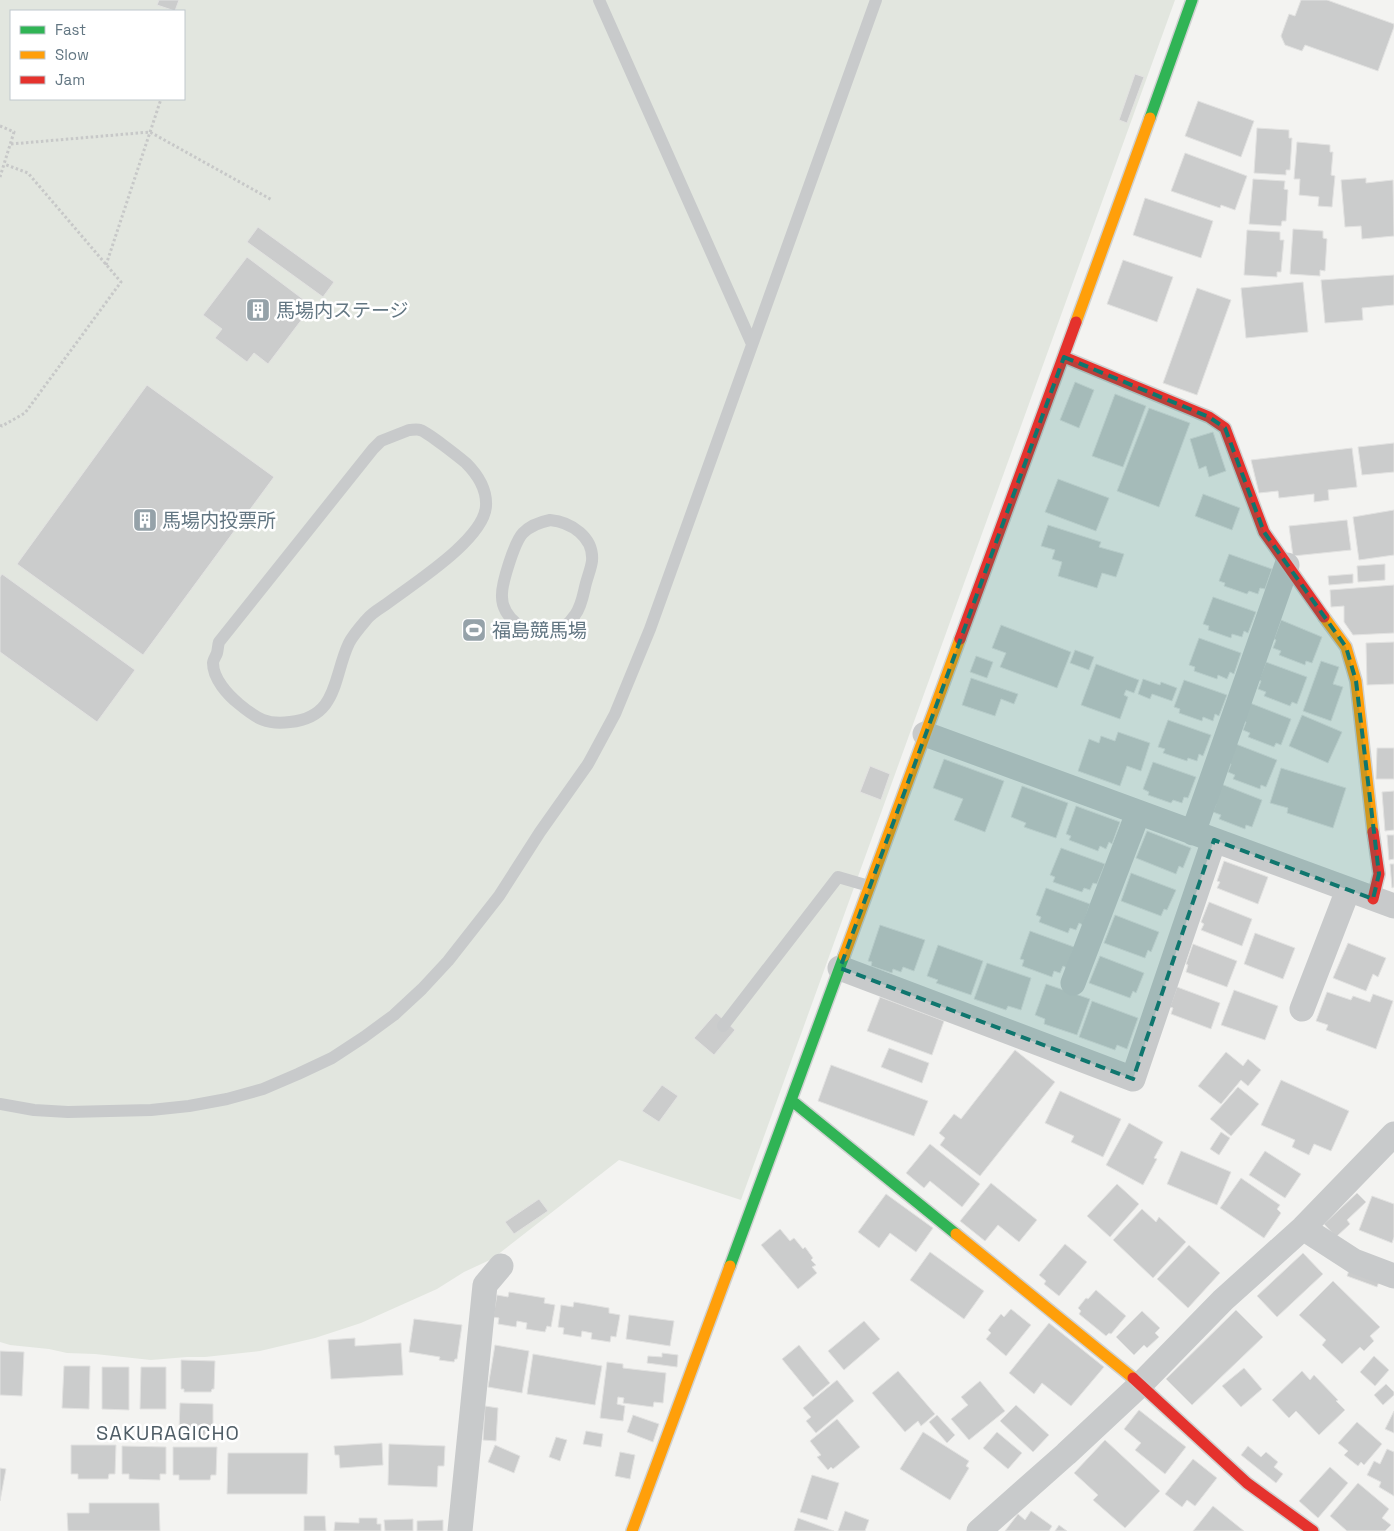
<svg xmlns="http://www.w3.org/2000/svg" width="1394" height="1531" viewBox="0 0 1394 1531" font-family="'Space Grotesk','Noto Sans JP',sans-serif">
	<rect width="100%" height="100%" fill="#f3f3f1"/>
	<path fill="#e2e6df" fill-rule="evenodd" d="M0,0H1175L741,1200L619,1160L492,1259L464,1272L437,1289L361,1323L315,1338L260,1351L205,1357H187L151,1360L95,1354L67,1353L49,1349L10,1345L0,1342ZM11,11H184V99H11Z"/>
	<path fill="#cbcccc" stroke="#e2e2e1" d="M159,0H179L175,11L157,5Z
		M1301,0H1327L1394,24V27L1378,71L1305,45L1302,51L1285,45L1281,36L1289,14L1295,16Z
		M1135,74L1144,77L1127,123L1119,120Z
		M1198,101L1254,121L1241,157L1185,136Z
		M1257,128L1289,130V138H1292L1290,170H1286V175L1254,173Z
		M1297,142L1330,145V152H1333L1331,175L1335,176L1332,207L1318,206L1319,197L1299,195L1300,179H1294Z
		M1185,153L1247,176L1235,210L1221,205L1220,208L1171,191Z
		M1366,178V183L1393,180L1394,236L1362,239L1361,226L1345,227L1341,180Z
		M1253,179L1285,181L1284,189L1288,190L1286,221H1282L1281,226L1249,224Z
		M1145,198L1213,221L1201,258L1133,235Z
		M258,227L334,282L323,297L247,242Z
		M1293,229L1323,231V238L1327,239L1325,271L1320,270V276L1290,274Z
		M1247,230L1280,232V240H1284L1281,272H1277V277L1244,275Z
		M247,257L312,306L268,364L254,353L247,362L215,338L222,329L203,315Z
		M1123,260L1173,277L1157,322L1107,304Z
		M1394,275V305L1362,308L1363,320L1325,323L1321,280Z
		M1303,282L1308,332L1246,338L1241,288Z
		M1197,288L1231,300L1197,395L1163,383Z
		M1075,382L1094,390L1079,428L1060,420Z
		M147,385L274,477L143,655L17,564Z
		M1115,394L1146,406L1123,467L1092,456Z
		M1149,408L1190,423L1159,507L1117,491Z
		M1213,432L1226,471L1209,477L1206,466L1199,469L1190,439Z
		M1394,443V472L1362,475L1358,447Z
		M1352,448L1357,487L1328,490L1329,500L1314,502V494L1279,498L1278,491L1259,493L1251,460Z
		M1058,479L1109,498L1096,531L1045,512Z
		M1203,494L1240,508L1232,530L1195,516Z
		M1394,510V555L1359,560L1353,517Z
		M1347,520L1351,550L1293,556L1289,526Z
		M1048,525L1101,542L1099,547L1124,554L1116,577L1102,573L1097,588L1058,576L1062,562L1052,559L1055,550L1041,546Z
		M1229,554L1272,569L1265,589L1260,588L1258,594L1249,591L1247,594L1224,586L1225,583L1219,581Z
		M1385,564V580L1358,582L1357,566Z
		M2,574L135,670L97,722L0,652V577Z
		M1353,574V583L1329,585L1328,576Z
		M1394,585V633L1353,635L1344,622V606L1331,607L1330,590Z
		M1213,597L1256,612L1248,633L1244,631L1242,637L1232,634L1231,638L1208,630L1209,626L1203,624Z
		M1281,620L1322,637L1312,663L1306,661L1305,665L1279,655L1281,651L1273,648L1276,640L1274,639Z
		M1001,625L1071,652L1057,688L1000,667L1006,653L992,648Z
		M1199,638L1241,653L1234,674L1230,672L1227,679L1218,675L1217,679L1194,671L1195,667L1189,665Z
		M1394,642V684L1367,685L1366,643Z
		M1075,650L1094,657L1089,670L1070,663Z
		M976,656L993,662L987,678L970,672Z
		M1321,661L1339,667L1333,684L1343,687L1331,721L1303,711Z
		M1266,662L1307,677L1297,704L1292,702L1290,706L1264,696L1266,692L1258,689L1261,681L1259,680Z
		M1096,664L1139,680L1134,693L1126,690L1124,695L1128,697L1120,719L1081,705Z
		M971,678L1018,694L1014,704L1001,699L995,716L962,705Z
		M1143,679L1160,685L1161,682L1177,688L1172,701L1152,694L1150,699L1138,694Z
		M1184,680L1227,695L1219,716L1215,714L1213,721L1203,717L1202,721L1179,713L1180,709L1174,707Z
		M1250,703L1291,719L1281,745L1276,743L1274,747L1248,737L1250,733L1243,730L1246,722L1243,721Z
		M1302,715L1342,732L1328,763L1289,746Z
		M1168,720L1211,735L1203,756L1199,754L1197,761L1188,758L1187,761L1163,753L1165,749L1158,747Z
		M1118,732L1150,743L1141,771L1127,766L1120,786L1078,771L1089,739L1099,743L1101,736L1115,741Z
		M1236,744L1277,760L1266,787L1261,785L1260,789L1233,779L1235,775L1228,772L1231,764L1228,763Z
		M1377,748H1394V779H1376Z
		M944,759L1004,781L985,832L954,820L963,799L933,788Z
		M1153,762L1196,777L1188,798L1184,797L1182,803L1173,800L1171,803L1148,795L1149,792L1143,789Z
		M870,766L890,774L881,800L860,792Z
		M1281,768L1346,788L1333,828L1287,813L1288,808L1270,803Z
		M1221,784L1262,800L1252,827L1246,825L1245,829L1219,819L1221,815L1213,812L1216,804L1214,803Z
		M1022,786L1068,803L1056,838L1024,827L1026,823L1011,817Z
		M1394,791V830L1385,831L1382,792Z
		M1076,806L1120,822L1112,844L1109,842L1106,849L1100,846L1098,851L1069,840L1071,836L1066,834Z
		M1147,831L1191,848L1183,868L1179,866L1176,874L1136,858Z
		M1387,835H1394V859L1389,860Z
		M1061,848L1105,864L1097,884L1093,883L1090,890L1084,888L1082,892L1053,882L1055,877L1050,875Z
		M1224,861L1268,877L1258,904L1217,888L1220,882L1217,881Z
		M1390,864H1394V887L1392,888Z
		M1131,873L1176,890L1167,910L1164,909L1161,916L1121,901Z
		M1046,888L1090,904L1083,925L1079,923L1076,930L1070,928L1068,933L1039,922L1041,917L1036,915Z
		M1209,902L1252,919L1242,946L1201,930L1204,924L1201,922Z
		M1115,915L1159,932L1151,952L1148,950L1145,958L1104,943Z
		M880,925L925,940L914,971L903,967L901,972L893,969L892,973L871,966L872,962L868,961Z
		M1030,931L1074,947L1067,968L1063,966L1060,973L1054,971L1052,977L1022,966L1024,960L1020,959Z
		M1255,933L1295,948L1283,979L1244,964Z
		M1348,943L1386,958L1378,977L1373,974L1366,991L1333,978Z
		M1193,944L1237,961L1227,987L1186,972L1188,965L1186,964Z
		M938,945L983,961L971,995L936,983L938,980L927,976Z
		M1100,956L1144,973L1136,993L1133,991L1130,998L1089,983Z
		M987,963L1031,978L1021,1010L1008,1006L1006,1010L974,999Z
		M1046,984L1090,999L1077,1035L1044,1024L1045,1019L1035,1015Z
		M1177,987L1220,1003L1211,1029L1171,1014L1173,1008L1170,1007Z
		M1234,990L1278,1006L1265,1040L1221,1025Z
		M1327,992L1351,1000L1353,996L1370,1002L1373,994L1393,1001L1376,1049L1326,1030L1328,1025L1316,1021Z
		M880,997L944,1021L932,1055L867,1031Z
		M1092,1001L1138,1018L1127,1049L1117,1045L1115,1050L1079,1037Z
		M716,1013L735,1030L714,1055L694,1038Z
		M889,1048L929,1063L922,1083L881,1067Z
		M1015,1050L1055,1082L980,1176L940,1145L945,1138L939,1133L954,1114L961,1119Z
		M1226,1052L1243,1066L1248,1059L1261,1070L1248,1086L1241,1080L1221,1104L1198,1086Z
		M831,1065L928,1101L914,1136L818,1101Z
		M1281,1080L1349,1111L1331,1151L1314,1144L1309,1155L1292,1147L1295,1140L1261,1125Z
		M662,1085L678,1096L659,1122L642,1111Z
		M1238,1087L1259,1104L1231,1136L1210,1119Z
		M1060,1091L1121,1119L1103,1157L1071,1142L1074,1136L1045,1123Z
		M1129,1123L1163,1142L1154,1158L1157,1159L1143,1185L1106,1165Z
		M1221,1132L1230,1138L1219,1155L1210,1149Z
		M930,1144L980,1184L962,1207L930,1181L924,1188L906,1173Z
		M1181,1151L1231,1172L1217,1205L1167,1184Z
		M1265,1151L1301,1174L1285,1198L1249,1175Z
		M1241,1178L1280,1205L1277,1209L1281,1213L1264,1238L1220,1208Z
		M991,1183L1037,1220L1019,1242L998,1225L985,1241L960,1221Z
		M1117,1184L1139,1204L1110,1237L1087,1216Z
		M1357,1193L1366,1202L1347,1220L1350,1224L1336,1237L1324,1224Z
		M886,1194L933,1228L916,1252L890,1233L879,1248L858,1232Z
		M1372,1196L1394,1204V1237L1392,1243L1359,1230Z
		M539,1199L548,1211L514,1234L505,1222Z
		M1142,1209L1156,1222L1159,1217L1186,1242L1153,1278L1113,1240Z
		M780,1229L790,1241L794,1238L803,1249L805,1247L813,1258L811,1260L816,1265L812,1267L817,1273L798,1289L761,1245Z
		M1065,1244L1087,1262L1059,1296L1044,1284L1046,1281L1039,1275Z
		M1189,1245L1220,1273L1188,1308L1157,1279Z
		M930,1252L984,1291L964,1319L910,1280Z
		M1303,1253L1323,1274L1277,1317L1257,1296Z
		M1350,1268L1380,1279L1377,1287L1347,1276Z
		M1333,1281L1380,1327L1370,1336L1374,1341L1364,1351L1360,1347L1342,1364L1322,1345L1326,1340L1299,1315Z
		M1096,1290L1126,1316L1111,1334L1109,1333L1106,1336L1079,1314L1081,1311L1078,1308L1086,1298L1088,1299Z
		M509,1292L545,1298L544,1303L555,1305L551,1327L547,1326L545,1332L526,1329L527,1323L517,1321L516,1327L498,1324L499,1318L493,1317L497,1295L508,1297Z
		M574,1302L609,1308V1313L620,1315L616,1337L611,1336L610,1342L591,1339L592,1333L582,1331L581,1337L563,1334L564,1328L558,1327L561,1305L573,1307Z
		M1011,1309L1031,1325L1006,1356L986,1339L991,1333L988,1330L1001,1314L1004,1317Z
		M1236,1310L1263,1337L1192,1405L1166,1379Z
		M1142,1311L1160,1328L1155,1333L1159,1337L1147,1348L1144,1345L1134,1355L1116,1337Z
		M629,1315L674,1321L670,1346L626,1339Z
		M414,1319L462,1325L457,1359H455L454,1362L439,1360L440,1357L409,1352Z
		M864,1321L880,1339L844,1370L828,1351Z
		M1049,1323L1104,1367L1071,1406L1042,1383L1034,1394L1009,1373Z
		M355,1338V1346L401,1343L403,1375L331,1379L328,1340Z
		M495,1345L529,1351L522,1393L488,1387Z
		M799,1345L830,1383L813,1397L782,1359Z
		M0,1351L24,1352L22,1396L0,1395Z
		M662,1353L678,1355L677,1367L647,1363L648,1356L662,1357Z
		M533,1354L602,1366L595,1405L527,1394Z
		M1374,1356L1389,1370L1375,1386L1360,1372Z
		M181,1360L215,1361L214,1389H212L211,1392H184V1389H181Z
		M607,1362L623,1364V1368L666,1373L663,1403L654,1402L653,1407L623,1403L624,1398L618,1397L617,1404L625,1406L623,1421L600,1418Z
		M64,1366H90L89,1409L62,1408Z
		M102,1367H129V1410L102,1409Z
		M141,1367H166V1409H140Z
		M1244,1368L1262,1389L1241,1407L1222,1386Z
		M898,1371L935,1414L921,1426L918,1421L905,1432L872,1393Z
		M1302,1371L1310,1380L1314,1375L1338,1400L1336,1401L1345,1410L1319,1435L1296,1411L1289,1418L1272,1400Z
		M837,1380L854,1401L816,1433L806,1421L811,1417L803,1408Z
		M980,1381L1005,1411L969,1440L951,1419L968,1405L961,1397Z
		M1386,1384L1394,1392V1395L1383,1405L1374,1395Z
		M180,1403L213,1404V1432H210V1435H183V1432L179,1431Z
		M1016,1405L1049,1435L1033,1452L1000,1421Z
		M485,1406L498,1408L496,1441L483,1440Z
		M1139,1410L1186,1447L1165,1474L1135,1450L1141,1443L1124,1429Z
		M1394,1411V1433L1385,1429Z
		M633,1415L659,1424L653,1442L627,1432Z
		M937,1415L955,1435L947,1443L929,1422Z
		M837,1419L860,1447L833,1469L831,1467L828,1470L817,1457L821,1455L810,1441Z
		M1357,1422L1382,1444L1364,1465L1361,1462L1358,1466L1344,1455L1348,1451L1338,1443Z
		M586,1431L603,1434L601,1447L583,1444Z
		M923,1432L969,1461L966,1466L969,1468L950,1500L900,1469Z
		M997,1432L1022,1453L1008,1469L983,1448Z
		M556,1437L567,1440L560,1461L549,1457Z
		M1105,1440L1160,1491L1125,1528L1093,1500L1098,1495L1074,1473Z
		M382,1443L383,1465L340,1468L339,1455H335L334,1446Z
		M389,1444L445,1446L444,1466H438L437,1487L388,1485Z
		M71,1445H116L115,1474H109L108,1479H78V1474H71Z
		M495,1445L520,1456L514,1473L488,1462Z
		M122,1446L166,1447V1474H160V1480L129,1479V1474H122Z
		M1248,1446L1261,1457L1266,1452L1278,1462L1274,1467L1283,1474L1276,1483L1241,1455Z
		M173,1447H217L216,1475H211L210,1480H179V1475H173Z
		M1387,1449L1394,1452V1496L1379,1487L1381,1482L1367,1475L1374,1461L1380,1464Z
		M620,1452L635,1455L630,1479L615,1476Z
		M228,1453H308L307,1494H227Z
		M1193,1459L1217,1478L1195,1506L1187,1500L1182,1507L1165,1494Z
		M1330,1467L1348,1483L1318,1518L1299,1501Z
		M0,1468L6,1469L0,1501Z
		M812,1475L839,1483L827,1520L800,1512Z
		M1358,1483L1389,1509L1382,1518L1391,1525L1385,1531H1347L1330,1516Z
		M89,1503H159L160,1531H68L67,1513H89Z
		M1213,1506L1244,1531H1193Z
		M845,1511L869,1520L865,1531H838Z
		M1031,1511L1052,1526L1049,1531H1005L1018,1514L1025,1520Z
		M304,1516H325L326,1531H304Z
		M359,1518H377V1524H381V1531H334L335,1522L359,1523Z
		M798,1518L834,1531H794Z
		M413,1519V1531H385L384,1520Z
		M443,1520V1531H417V1521Z
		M1059,1525L1067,1531H1055Z"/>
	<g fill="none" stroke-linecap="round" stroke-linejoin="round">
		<defs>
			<path id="fast" d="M1150,118L1192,0
				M791,1100L956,1234
				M730,1266L844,956"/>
			<path id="slow" d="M1076,322L1150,118
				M1324,617L1346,647L1356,681L1373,832
				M844,956L960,639
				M956,1234L1133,1378
				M632,1531L730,1266"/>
			<path id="jam" d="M1064,357L1209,417L1225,428L1264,532L1324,617
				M960,639L1076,322
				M1373,832L1379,874L1373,899
				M1133,1378L1247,1483L1313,1531"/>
		</defs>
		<use href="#fast" stroke="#cfd1d1" stroke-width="14"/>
		<use href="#slow" stroke="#cfd1d1" stroke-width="14"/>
		<use href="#jam" stroke="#cfd1d1" stroke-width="14"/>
		<path stroke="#c7c8c8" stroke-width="3" stroke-dasharray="2.5 2.5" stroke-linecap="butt" d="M0,126L14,132L0,177
			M11,144L150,132L272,200
			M106,265L161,99
			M0,425L2,426L25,413L121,282L28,173L4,164"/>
		<path stroke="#c8cacb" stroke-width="12" d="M599,0L752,344
			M409,430C412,430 417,429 420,430C426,431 460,458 466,463C478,475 487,489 486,506C484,540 411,585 385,605C379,609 372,613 367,619C361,626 353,635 349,643C333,676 339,717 290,722C267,725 257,719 239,704C228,695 213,679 213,663C213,660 216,656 217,653C218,649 218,645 219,642L373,449L381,441Z
			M550,520C571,522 594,537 592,561C591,569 587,578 585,587C583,596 581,607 575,615C562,636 534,638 516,623C508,617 502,607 502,597C501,584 515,541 523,533C531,525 540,522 550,520Z
			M723,1026L838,877L869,886
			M0,1104L34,1110L68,1112L151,1110L189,1106L227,1099L263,1089L298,1074L332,1058L364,1037L394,1015L422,989L448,961L499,896L540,832L588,764L615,714L650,629L876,0"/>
		<path stroke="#c8cacb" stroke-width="25" d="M925,734L1394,906
			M1193,833L1287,565
			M840,968L1133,1079L1214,840
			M1073,983L1138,813
			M1302,1009L1348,890
			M1303,1228L1354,1261L1394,1276
			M460,1531L485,1285L501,1266
			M979,1531L1066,1454L1141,1384L1223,1300L1303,1228L1394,1134"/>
		<use href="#fast" stroke="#30b455" stroke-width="11"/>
		<use href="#slow" stroke="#ff9f0a" stroke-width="11"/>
		<use href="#jam" stroke="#e5322d" stroke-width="11"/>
	</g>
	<path fill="#0f766e" fill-opacity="0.2" stroke="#0f766e" stroke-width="4" stroke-dasharray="10 6" stroke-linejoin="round" d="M1064,357L1209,417L1225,428L1264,532L1346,647L1356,681L1379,874L1373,899L1214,840L1133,1079L840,968Z"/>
	<defs>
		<symbol id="building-square" viewBox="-11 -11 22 22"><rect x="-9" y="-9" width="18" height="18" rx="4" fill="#95a2a9" stroke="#fff"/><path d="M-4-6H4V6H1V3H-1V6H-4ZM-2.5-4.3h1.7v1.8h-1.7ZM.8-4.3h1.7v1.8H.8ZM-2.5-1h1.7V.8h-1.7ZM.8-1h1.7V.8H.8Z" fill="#fff"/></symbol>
		<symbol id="stadium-square" viewBox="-11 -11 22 22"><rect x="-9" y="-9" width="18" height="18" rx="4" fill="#95a2a9" stroke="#fff"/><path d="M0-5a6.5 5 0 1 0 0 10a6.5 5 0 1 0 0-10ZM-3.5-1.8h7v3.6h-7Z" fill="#fff"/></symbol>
	</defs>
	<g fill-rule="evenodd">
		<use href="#building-square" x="244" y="296" width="28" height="28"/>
		<use href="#building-square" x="131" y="506" width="28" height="28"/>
		<use href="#stadium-square" x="460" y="616" width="28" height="28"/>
	</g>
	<g text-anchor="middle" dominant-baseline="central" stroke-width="5" stroke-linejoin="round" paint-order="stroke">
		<g font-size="19" fill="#627682" stroke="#fff" text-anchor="start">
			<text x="276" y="310">馬場内ステージ</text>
			<text x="162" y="520">馬場内投票所</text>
			<text x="492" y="630">福島競馬場</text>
		</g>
		<g font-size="20" letter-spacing="1" fill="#505e67" stroke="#fff">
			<text x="168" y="1433">SAKURAGICHO</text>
		</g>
	</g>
	<rect x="10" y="10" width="175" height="90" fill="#ffffff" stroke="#c0c8cd"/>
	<rect x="20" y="26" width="25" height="8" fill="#30b455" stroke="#c0c8cd"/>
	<text x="55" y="35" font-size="15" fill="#627682">Fast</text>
	<rect x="20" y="51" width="25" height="8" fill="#ff9f0a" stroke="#c0c8cd"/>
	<text x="55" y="60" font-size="15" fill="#627682">Slow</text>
	<rect x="20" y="76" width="25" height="8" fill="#e5322d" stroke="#c0c8cd"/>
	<text x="55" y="85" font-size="15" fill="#627682">Jam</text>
</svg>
